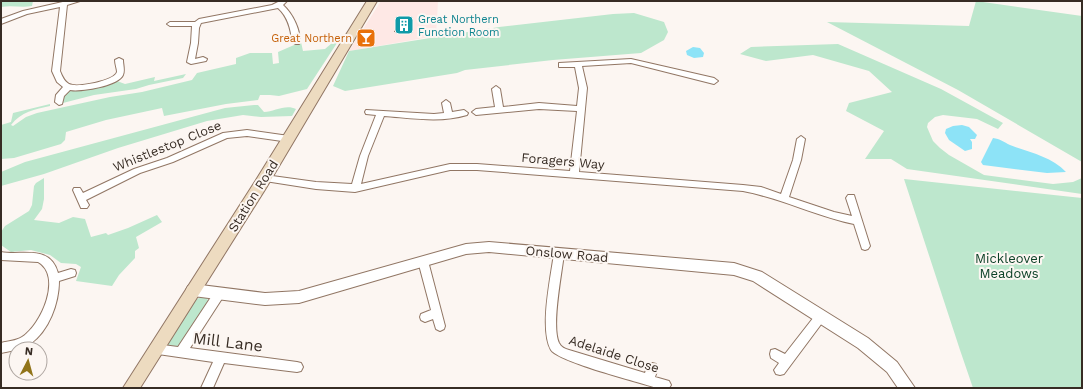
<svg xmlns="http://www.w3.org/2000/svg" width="1083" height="389" viewBox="0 0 1083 389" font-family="'Work Sans',sans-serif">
	<rect width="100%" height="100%" fill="#fcf6f2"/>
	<path fill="#fee8e5" d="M381,1H438L436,36L349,51Z"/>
	<path fill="#bde7cd" d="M1,1H33L32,6C22,8 12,5 1,7Z
		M976,1L1082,16V162L958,90L827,22L969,26Z
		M634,13L664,22L668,32L664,40L641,53L553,60L465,70L457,73L345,91L333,86L349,51L499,27L613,14Z
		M301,42L303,51L325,49L332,43H337L307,89L279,96L270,95H260L258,100L226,104L164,116L162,108L106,120L66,132L65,140L61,144L14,158L1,159V125L11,122L13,113L50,104V106C35,109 21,112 11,125L13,126L26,117L37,113L110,97L142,92L192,80L197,73L236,64V58L250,53H272L273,64L279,63L278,52Z
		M838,44L941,89L1003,123L998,129L977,119L943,115L935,117L928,123L927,127L933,141L940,148L949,155L984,175L1053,184L1073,182L1082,178V194L907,169L891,159H865L884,131L846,111L849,103L892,92L869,71L813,55L766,61L740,54L751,47Z
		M186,74L183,78L149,85L136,89L94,95L59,104L63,103V98L67,92L71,91L117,81L125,84L155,77L154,81Z
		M254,105H258L264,112C274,112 285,104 296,109L292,116L261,117L243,115L207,121L118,148L44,174L1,186V172L25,162L225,108Z
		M44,178V199L42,209L34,220L59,223L73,217L85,219L91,237L106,233L108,235L128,228L157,215L162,222L136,237L139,248L135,251V258L119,275L112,286L76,281L81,267L76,264L61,263L50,255L31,250L11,252L1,245V232L5,226L29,211L32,205L34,186L36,183Z
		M904,179L1082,198V388H973L960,350Z
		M201,297H207L208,301V304L180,345L174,347L168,345L166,343L195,300Z"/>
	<path fill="#8de3f7" d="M693,47L700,48L704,53L703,57L694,58L687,55L686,51Z
		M962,125L969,127L977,135L975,139H970L972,142V149L965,151L949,140L945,133L946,129L953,126Z
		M993,138C1000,139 1004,142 1010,145C1030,153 1051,156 1066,172L1047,173L983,165L981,162Z"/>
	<path fill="#6c5b42" d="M400,21L411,23L405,33L394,32Z"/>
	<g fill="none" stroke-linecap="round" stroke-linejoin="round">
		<defs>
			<path id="minor" d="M67,1H80L67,5L60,71C62,76 64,81 69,84C77,88 114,81 117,72C117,69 115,64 115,60L119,58L123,60C123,65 125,70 123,75C118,86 81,92 70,90L64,96L62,104L59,105L55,102L56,95L63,87L57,82L52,71L60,7L27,14L1,24V19L23,11Z
				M280,1H287L283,5C292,13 302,31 299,44H296L292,42C291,29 288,17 278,8L201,23L199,28L198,43L195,59L203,57L207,59L206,61L191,64L187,62L191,43L192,26H170L167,24L170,22H195L199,19L272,5Z
				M631,59L714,78L718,81L714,84L631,63L582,66L587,88L579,172L743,185L761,187L781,194L793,160L797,139L801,136L805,139L801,160L789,197L834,212L852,216L846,198L848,195H854L870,246L868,249L865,250L862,249L854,224C816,216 781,198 743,191L477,170H450L355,192L316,189L265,181L261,178L265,175L316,182L352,184L360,156L376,115L366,114L365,112L366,110L434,114L444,113L442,103L446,100L450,103L452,112L464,110L468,113L467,115C440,123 412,118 384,116L368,156L361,184L450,164H477L570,171L577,111L539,109L476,115L472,112L476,109L495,107L492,89L496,86L500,89L503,107L539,103L577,106L579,88L575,67H559V63Z
				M247,130L289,136L293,139L289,142L247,136L227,138L173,162L140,173L86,200L89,205L87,208H81L73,190L74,188H80L83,193L134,169L167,158L223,133Z
				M559,249L562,250L564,253C562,273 551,326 559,343C561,347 565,349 569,350L645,373L648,364L652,363L656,364L658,368L655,377L669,381L671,385L669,388H657C639,382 559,362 551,350C539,329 551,277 554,253L556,250Z
				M1,252C22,256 50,244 58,273L71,269L75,270L76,273L75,276L59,281C59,303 49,331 30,344C21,350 11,351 1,353V343C8,341 16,341 22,337C41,325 63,276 38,262L1,260Z
				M423,257L426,258L428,261L445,326L444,329L440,331L436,329L433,319L425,322L421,320L420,317L421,314L431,310L418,261L420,258Z
				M219,289L223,291L224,294L223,297L190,348L297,362L301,363L303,367L301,371L297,372L224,363L213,388H201L213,362L151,353L150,349L151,345L155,344L178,347L215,291Z
				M821,311L825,313L826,316L825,319L784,374L780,375L776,374L774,370L779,363L771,358L770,354L771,350L775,349L785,354L817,313Z"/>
			<path id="tertiary" d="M489,242L734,263L762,272L868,338L897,362L915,388H898L887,372L858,348L753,281L734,275L489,252L466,254L299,303L265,305L193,296L188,294L186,290L188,286L193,284L265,293L299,291L466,244Z"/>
			<path id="secondary" d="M367,1H377L266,188L140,388H123L256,180Z"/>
		</defs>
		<use href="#minor" stroke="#917664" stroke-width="2"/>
		<use href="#tertiary" stroke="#917664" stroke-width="2"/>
		<use href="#secondary" stroke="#917664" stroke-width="2"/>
		<use href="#minor" fill="#fff" fill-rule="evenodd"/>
		<use href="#tertiary" fill="#fff" fill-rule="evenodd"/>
		<use href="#secondary" fill="#eddbc0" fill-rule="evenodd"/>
	</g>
	<defs>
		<symbol id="building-square" viewBox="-11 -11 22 22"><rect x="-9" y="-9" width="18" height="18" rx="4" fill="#0f9aa8" stroke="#fcf6f2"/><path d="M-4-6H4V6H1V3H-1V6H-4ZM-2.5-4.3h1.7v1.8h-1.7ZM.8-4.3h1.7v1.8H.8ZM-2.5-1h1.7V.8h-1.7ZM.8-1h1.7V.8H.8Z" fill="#fff"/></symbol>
		<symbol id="bar-square" viewBox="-11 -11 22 22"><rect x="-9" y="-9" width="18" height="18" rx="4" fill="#e8710a" stroke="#fcf6f2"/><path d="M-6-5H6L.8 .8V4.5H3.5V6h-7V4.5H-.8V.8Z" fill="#fff"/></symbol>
	</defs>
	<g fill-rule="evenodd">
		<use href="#building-square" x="393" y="14" width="22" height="22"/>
		<use href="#bar-square" x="355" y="27" width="22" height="22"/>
	</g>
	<g text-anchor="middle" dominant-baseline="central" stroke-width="4" stroke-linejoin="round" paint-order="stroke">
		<g font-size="11" fill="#0d838f" stroke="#fcf6f2" text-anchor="start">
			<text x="418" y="19">Great Northern<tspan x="418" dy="13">Function Room</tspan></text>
		</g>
		<g font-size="11" fill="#c56008" stroke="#fcf6f2" text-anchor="end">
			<text x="352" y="38">Great Northern</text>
		</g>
		<g font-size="13" fill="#372c24" stroke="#fcf6f2">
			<text transform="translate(167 146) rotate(-22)">Whistlestop Close</text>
			<text transform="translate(563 161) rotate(5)">Foragers Way</text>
			<text transform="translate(253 196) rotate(-58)">Station Road</text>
			<text transform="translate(567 254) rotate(5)">Onslow Road</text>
			<text transform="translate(614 354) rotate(18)">Adelaide Close</text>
		</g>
		<g font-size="13" fill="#0d4228" stroke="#fcf6f2">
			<text x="1009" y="258">Mickleover<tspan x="1009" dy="15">Meadows</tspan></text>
		</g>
		<g font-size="16" fill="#372c24" stroke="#fcf6f2">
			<text transform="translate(228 342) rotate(7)">Mill Lane</text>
		</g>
	</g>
	<rect width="1083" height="389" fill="none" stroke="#372c24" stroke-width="4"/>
	<g transform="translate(28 361) rotate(6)"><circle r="19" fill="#fcf6f2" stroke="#ada5a0"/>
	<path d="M0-3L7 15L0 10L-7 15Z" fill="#917419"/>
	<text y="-6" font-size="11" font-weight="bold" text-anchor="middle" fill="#372c24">N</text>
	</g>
</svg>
